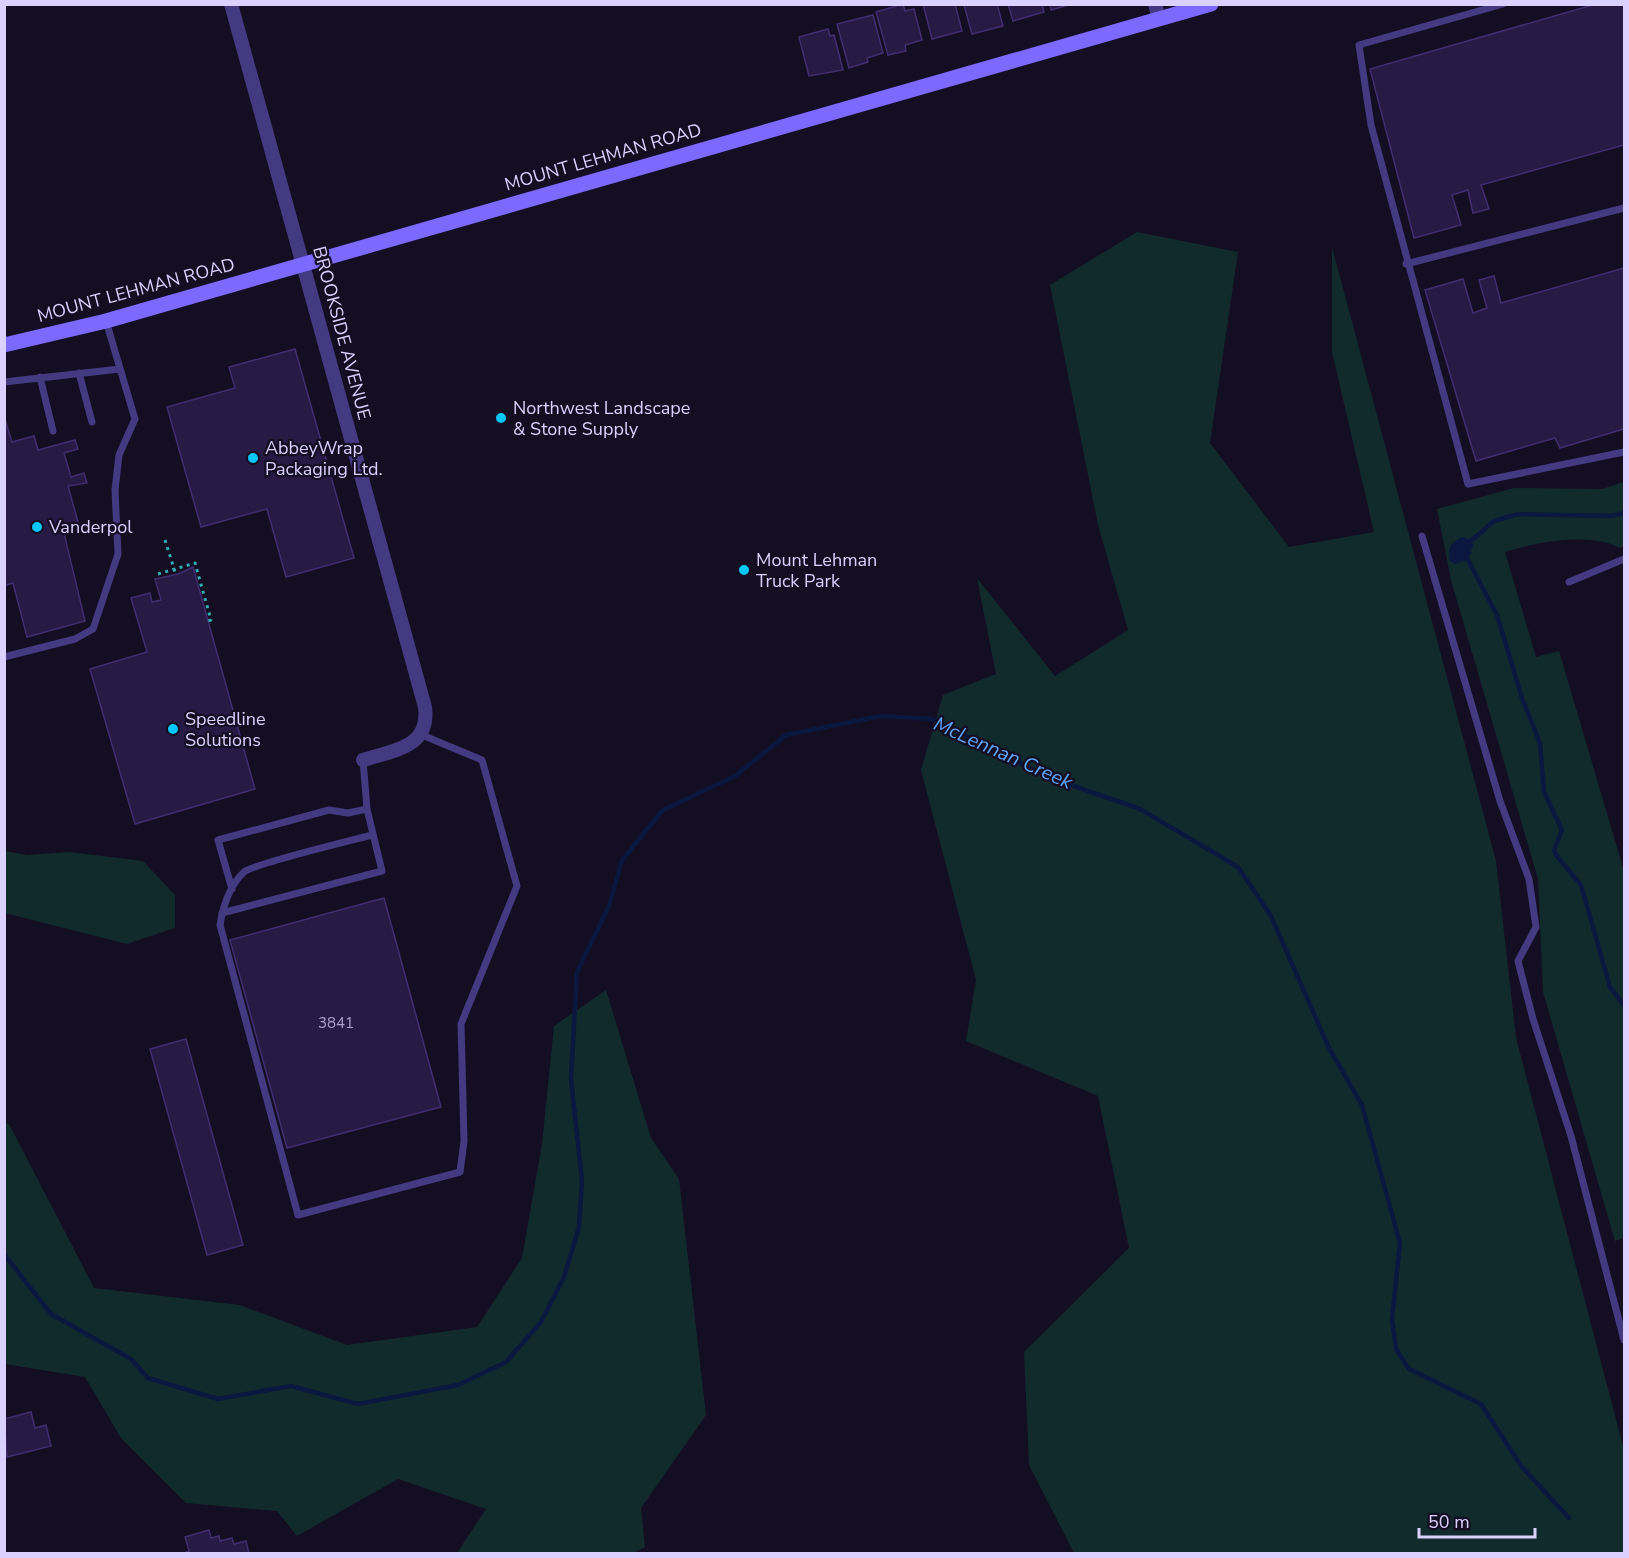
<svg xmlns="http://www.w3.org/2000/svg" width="1629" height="1558" viewBox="0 0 1629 1558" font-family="'Nunito Sans',sans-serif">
	<rect width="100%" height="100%" fill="#140e23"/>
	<path fill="#112b2d" d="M1137,232L1238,252L1210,443L1289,547L1374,532L1332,352V247L1496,861L1516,1038L1624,1450V1553H1074L1029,1465L1024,1352L1129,1248L1098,1096L966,1041L976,980L921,770L943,695L996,674L977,578L1055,676L1128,630L1098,525L1050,285Z
		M1624,482V546L1620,548C1590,532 1536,542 1505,552L1536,657L1559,651L1624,871V1238L1615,1241L1543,992L1538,879L1451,580L1437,509L1514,488L1602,489Z
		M4,851L27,855L69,852L143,861L175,895V928L127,944L5,913Z
		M606,990L651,1138L679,1179L706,1415L641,1508L645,1547L631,1554L457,1553L486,1509L398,1479L297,1536L277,1511L186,1503L121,1438L85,1377L5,1364V1123L9,1124L94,1288L240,1305L347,1345L477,1327L522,1258L542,1144L554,1026Z"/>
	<path fill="#0a1840" d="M1462,537L1472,540L1473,546L1468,560L1455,564L1449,560C1448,547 1451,542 1462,537Z"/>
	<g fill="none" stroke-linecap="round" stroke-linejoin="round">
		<path stroke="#0a1840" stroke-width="4.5" d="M1472,540L1494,521L1518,514L1611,516L1624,513
			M1468,560L1497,615L1522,698L1540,743L1544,792L1562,830L1554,850L1556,855L1581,885L1610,987L1624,1005
			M4,1254L51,1314L131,1359L148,1378L218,1399L291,1386L358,1404L458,1385L506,1362L541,1322L564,1277L579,1227L582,1181L571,1079L577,972L609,906L622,860L663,810L735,776L786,735L881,716L932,719L1048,777L1140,809L1238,867L1271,916L1329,1048L1362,1105L1400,1243L1392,1319L1396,1349L1409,1369L1481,1404L1522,1467L1569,1518"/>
	</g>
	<path fill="#271a44" stroke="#412d70" stroke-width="1.5" d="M903,4L905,11L914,9L922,40L905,45L906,51L888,55L876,12Z
		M923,4H955L962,31L932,39Z
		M997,4L1003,26L972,34L964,5Z
		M1008,4H1042L1044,12L1013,21Z
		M1050,4H1072L1051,10Z
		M1596,4H1624V145L1481,185L1489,209L1473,213L1468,190L1452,195L1461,225L1414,238L1370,69Z
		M873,15L883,53L867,58L868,62L849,68L837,24Z
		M828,29L830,36L834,35L843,70L809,76L799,37Z
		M1624,268V429L1560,448L1555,438L1476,461L1425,290L1463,279L1473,313L1487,308L1479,280L1494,276L1501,303Z
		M295,349L354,558L286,577L267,509L201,527L167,407L235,388L229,367Z
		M4,416L12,442L34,436L38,450L75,440L78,449L64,453L71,477L84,473L87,483L68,486L78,522L63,529L85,621L27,637L13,583L4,586Z
		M193,567L255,789L135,824L90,669L147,652L131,598L150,593L152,602L161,600L155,579L178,574Z
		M384,898L441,1107L287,1148L230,940Z
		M186,1039L243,1245L207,1255L150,1049Z
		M31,1412L35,1428L46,1425L51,1446L7,1457L4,1419Z
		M209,1530L211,1538L219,1536L220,1541L232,1538L234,1544L246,1541L249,1554H182L189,1551L185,1537Z"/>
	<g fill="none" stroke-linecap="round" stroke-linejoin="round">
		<path stroke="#30aeb4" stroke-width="3" stroke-dasharray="3 4.5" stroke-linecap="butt" d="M165,540L176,575
			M158,574L195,563L211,620L208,621"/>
		<path stroke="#443a82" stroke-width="7" d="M1503,4L1359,45L1371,125L1468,484L1624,452
			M1406,264L1624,208
			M79,373L92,422
			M40,377L53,431
			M4,382L120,369
			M1422,536L1500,801L1529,879L1536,927L1518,961L1533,1019L1571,1136L1624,1340
			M1569,582L1624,559
			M4,657L75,639L93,629L118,554L115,490L119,455L135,419L106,321
			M372,835C353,840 253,864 244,872C229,886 223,906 220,925L298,1215L460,1172L464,1141L461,1024L517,886L482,760L422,735
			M232,889L218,840L329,810L348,813L367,809
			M222,913L382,871L367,809L363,760"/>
		<path stroke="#443a82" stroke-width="14" d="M231,4L425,707C430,748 394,750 363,760
			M1155,4L1159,19"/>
		<path stroke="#7c69fd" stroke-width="15" d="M4,345L106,321L1211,4"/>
	</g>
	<g fill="#03c7f9" stroke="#140e23" stroke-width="2">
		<circle cx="501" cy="418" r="6"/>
		<circle cx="253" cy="458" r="6"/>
		<circle cx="37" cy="527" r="6"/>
		<circle cx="744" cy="570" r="6"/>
		<circle cx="173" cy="729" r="6"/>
	</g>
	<g text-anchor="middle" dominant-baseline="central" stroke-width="4.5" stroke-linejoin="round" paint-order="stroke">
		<g font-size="15" fill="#aea3d0">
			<text x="336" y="1023">3841</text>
		</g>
		<g font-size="18" fill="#dbd1fe" stroke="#140e23">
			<text transform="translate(603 157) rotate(-16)">MOUNT LEHMAN ROAD</text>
			<text transform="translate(136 290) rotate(-15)">MOUNT LEHMAN ROAD</text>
			<text transform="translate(342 333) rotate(75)">BROOKSIDE AVENUE</text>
		</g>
		<g font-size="18" fill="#dbd1fe" stroke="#140e23" text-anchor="start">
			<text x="513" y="408">Northwest Landscape<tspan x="513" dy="21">&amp; Stone Supply</tspan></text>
			<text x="265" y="448">AbbeyWrap<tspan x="265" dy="21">Packaging Ltd.</tspan></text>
			<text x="49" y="527">Vanderpol</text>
			<text x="756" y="560">Mount Lehman<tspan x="756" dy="21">Truck Park</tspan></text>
			<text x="185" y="719">Speedline<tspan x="185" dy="21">Solutions</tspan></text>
		</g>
		<g font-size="20" font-style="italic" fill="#60a5fd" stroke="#140e23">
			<text transform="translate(1003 753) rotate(24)">McLennan Creek</text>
		</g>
	</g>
	<rect width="1629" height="1558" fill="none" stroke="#dbd1fe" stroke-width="12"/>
	<path d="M1419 1528v9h116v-9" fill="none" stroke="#dbd1fe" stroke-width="3"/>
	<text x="1428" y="1528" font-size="18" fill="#dbd1fe" stroke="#140e23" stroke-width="4.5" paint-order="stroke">50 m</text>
</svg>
